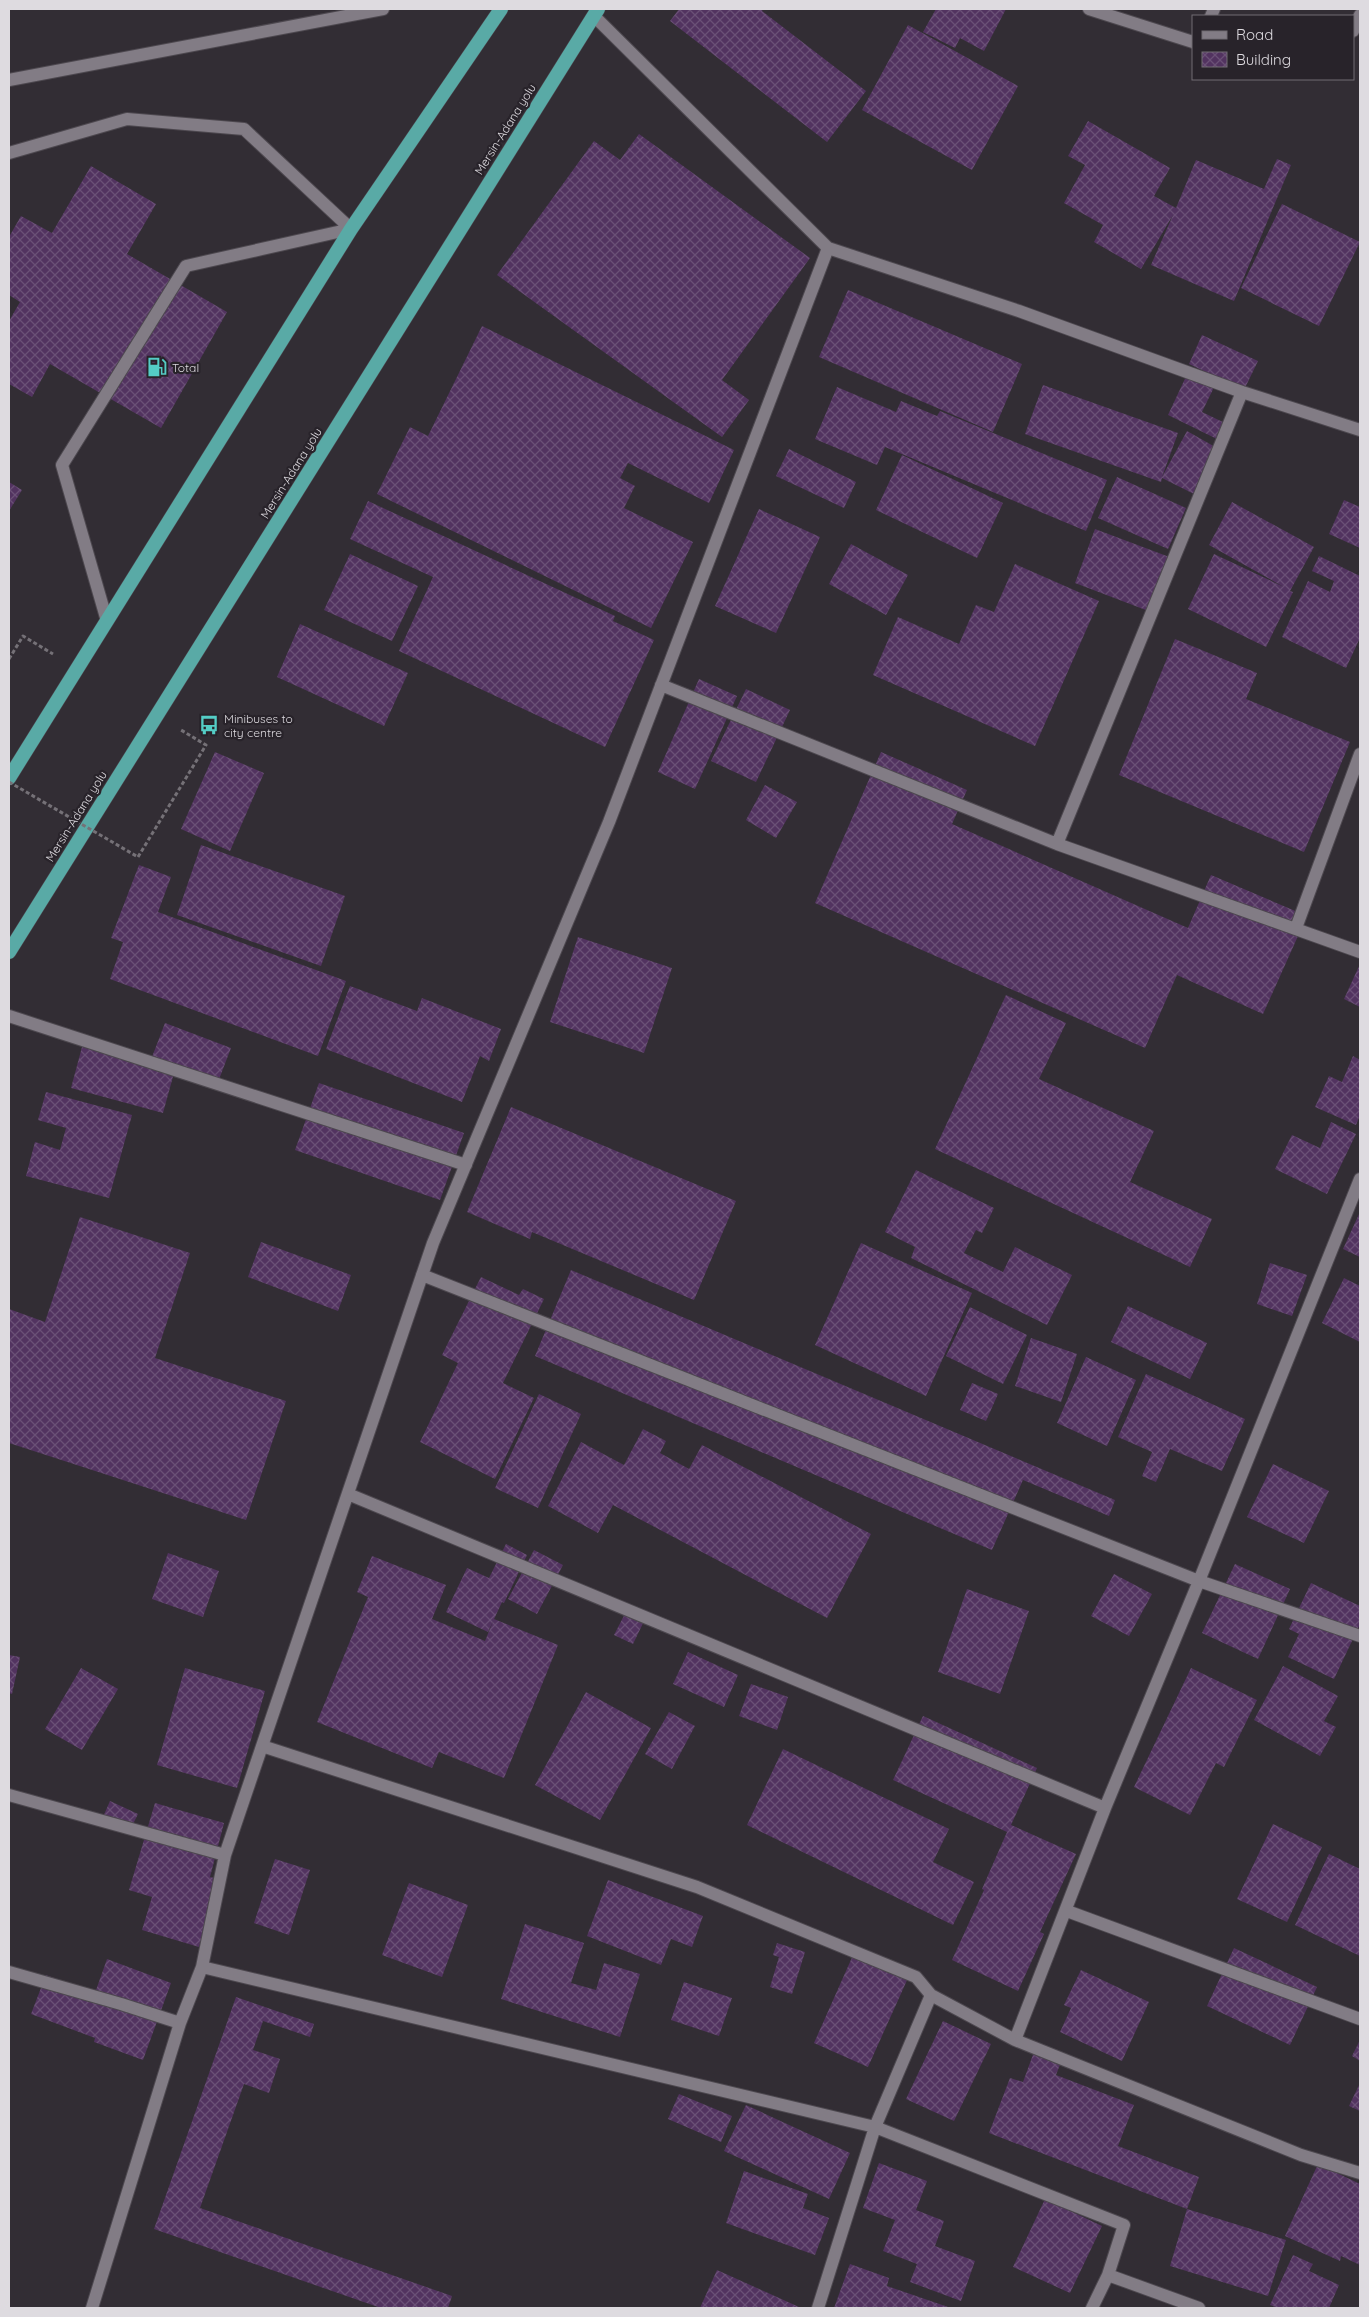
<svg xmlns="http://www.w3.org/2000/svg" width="1369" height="2317" viewBox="0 0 1369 2317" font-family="Quicksand,sans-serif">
	<defs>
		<pattern id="building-cross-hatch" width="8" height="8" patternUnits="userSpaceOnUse" patternTransform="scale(1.25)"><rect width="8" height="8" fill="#523360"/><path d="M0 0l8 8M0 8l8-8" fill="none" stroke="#6a5076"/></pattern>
	</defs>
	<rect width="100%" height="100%" fill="#322d34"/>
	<path fill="url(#building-cross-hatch)" d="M679,9H763L762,11L866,91L827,142L670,21Z
		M936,9H1006L984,51L960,38L955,48L923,32Z
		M908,25L1018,86L972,170L862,110Z
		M1088,121L1170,168L1154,196L1176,208L1196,160L1264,189L1277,159L1291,165L1234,301L1151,265L1173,215L1141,269L1094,242L1103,225L1064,203L1085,165L1068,156Z
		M639,134L810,258L722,380L749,400L722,437L497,275L594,141L620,160Z
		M91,166L156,204L127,254L227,312L161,428L50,364L32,397L9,384V321L20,302L9,295V237L21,216L52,233Z
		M1282,204L1360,242L1319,326L1241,288Z
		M848,290L1022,364L993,432L819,357Z
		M482,326L734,450L709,503L628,463L620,478L635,486L624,508L693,542L651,628L377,494L410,427L428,436Z
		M1202,335L1258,361L1244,390L1189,364Z
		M1190,368L1217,381L1202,412L1229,425L1221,441L1168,415Z
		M1043,385L1178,433L1162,477L1187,431L1224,452L1200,497L1162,478L1161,482L1025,434Z
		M837,387L896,412L901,401L937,416L940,411L1107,480L1086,531L885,447L877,465L815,439Z
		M789,449L856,482L844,508L776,476Z
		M902,455L1003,503L977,558L876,510Z
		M1117,477L1186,508L1168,549L1098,518Z
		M9,482L22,490L9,511Z
		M1344,500L1360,507V548L1329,534Z
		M368,501L615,616L613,621L654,640L605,747L399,651L433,577L350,539Z
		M1232,502L1314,547L1290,591L1293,592L1266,647L1188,609L1214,554L1284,587L1209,545Z
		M759,509L820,537L776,633L715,606Z
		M1095,529L1172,558L1151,612L1075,583Z
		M851,544L908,575L886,615L829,584Z
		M350,554L418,586L392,641L324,610Z
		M1319,556L1360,576V638L1346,668L1282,637L1308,581L1330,592L1334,581L1312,571Z
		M1015,564L1099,601L1035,746L873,675L898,617L959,644L976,605L994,612Z
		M300,624L408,673L384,726L277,677Z
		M1175,639L1257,673L1246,699L1350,742L1304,852L1119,775Z
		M699,679L737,696L695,789L658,772Z
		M746,689L790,710L756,782L711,761Z
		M215,752L264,773L230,851L181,829Z
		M881,752L967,790L952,824L1188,928L1211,875L1307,916L1263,1014L1177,975L1145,1048L815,903Z
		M765,785L797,802L776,838L746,820Z
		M201,845L345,896L321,966L177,915Z
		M139,865L171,877L158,912L346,981L318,1056L110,979L123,942L111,938Z
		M578,937L672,968L644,1053L550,1022Z
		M1360,964V1007L1344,999Z
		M350,986L417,1011L422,998L501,1029L489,1061L480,1056L462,1102L326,1049Z
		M1006,995L1066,1023L1039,1079L1154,1131L1130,1182L1212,1219L1190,1267L935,1149Z
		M165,1023L231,1048L218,1082L152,1057Z
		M82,1047L174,1073L163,1113L71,1088Z
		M1353,1056L1360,1060V1115L1356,1125L1315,1107L1329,1076L1342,1082Z
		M319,1083L464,1133L440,1200L295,1150Z
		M46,1092L132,1115L109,1198L26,1176L35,1142L60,1150L66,1128L38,1120Z
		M511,1107L736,1201L694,1300L532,1232L530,1239L467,1212Z
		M1331,1122L1356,1134L1327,1194L1275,1169L1292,1135L1320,1148Z
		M916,1170L994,1208L982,1233L976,1230L964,1253L1003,1272L1015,1247L1072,1275L1047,1325L911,1258L915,1247L885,1232Z
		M1360,1212V1257L1343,1249Z
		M80,1217L190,1253L155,1358L286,1401L246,1520L9,1443V1309L45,1322Z
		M261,1242L351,1275L338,1311L248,1277Z
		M861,1243L972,1293L926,1396L815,1345Z
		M1270,1263L1307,1275L1292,1316L1257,1304Z
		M571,1270L1115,1500L1109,1516L1023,1480L992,1550L535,1356Z
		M481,1277L519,1295L523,1289L544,1299L503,1383L534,1398L495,1479L420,1442L458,1363L442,1355Z
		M1344,1278L1360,1286V1342L1322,1323Z
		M1128,1306L1207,1343L1190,1379L1111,1342Z
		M970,1307L1027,1335L1003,1384L946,1356Z
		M1031,1338L1077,1354L1061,1402L1015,1386Z
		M1086,1357L1136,1380L1107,1446L1057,1423Z
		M1146,1374L1245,1419L1222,1471L1170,1449L1156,1482L1142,1476L1152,1452L1118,1437Z
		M972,1383L998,1394L986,1421L960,1410Z
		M539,1394L581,1414L538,1508L495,1488Z
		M643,1429L666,1441L660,1453L689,1469L702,1445L871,1534L827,1618L613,1505L598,1533L548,1506L581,1442L624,1465Z
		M1273,1464L1329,1491L1304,1543L1247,1517Z
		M506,1544L527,1555L504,1603L502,1602L488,1632L446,1612L467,1568L489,1578Z
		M534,1550L563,1565L537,1614L508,1599Z
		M168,1553L219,1571L203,1617L152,1599Z
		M372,1556L446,1585L432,1619L485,1641L494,1619L558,1645L504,1778L439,1752L432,1768L317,1722L368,1597L357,1592Z
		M1235,1564L1290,1589L1258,1659L1202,1633Z
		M1114,1574L1152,1594L1129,1636L1091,1616Z
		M1311,1583L1360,1606V1624L1334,1679L1288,1657L1299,1634L1289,1629Z
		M967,1589L1029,1611L1000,1694L938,1672Z
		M629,1606L647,1615L633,1644L614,1635Z
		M688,1652L738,1675L724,1707L673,1684Z
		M9,1655L20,1657L12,1694L9,1693Z
		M1283,1666L1338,1696L1324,1721L1336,1727L1320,1756L1254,1720Z
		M81,1668L118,1689L82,1750L45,1729Z
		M185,1668L265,1691L237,1788L157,1765Z
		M1191,1668L1257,1700L1224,1767L1216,1763L1190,1815L1134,1787Z
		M751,1684L788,1697L777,1730L739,1716Z
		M586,1692L651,1728L600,1820L535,1785Z
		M669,1712L695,1726L672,1769L645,1754Z
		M923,1716L1037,1768L1011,1825L1076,1854L1040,1932L1044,1934L1018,1991L952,1960L984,1890L982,1889L1007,1832L893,1780Z
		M783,1749L949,1829L933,1862L974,1882L953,1925L747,1825Z
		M110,1801L138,1814L130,1830L103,1817Z
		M155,1803L224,1823L210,1877L219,1879L199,1947L142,1930L152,1897L129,1890Z
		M1273,1824L1322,1847L1287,1922L1237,1899Z
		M1329,1854L1360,1869V1956L1295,1925Z
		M275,1859L310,1870L289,1935L254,1923Z
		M608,1880L703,1916L692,1947L671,1939L661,1965L587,1936Z
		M409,1883L468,1905L442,1977L382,1955Z
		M525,1924L584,1943L571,1983L596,1990L604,1963L640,1974L620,2037L501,1999Z
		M777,1943L805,1952L792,1994L770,1987L779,1957L773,1955Z
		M1234,1948L1317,1987L1290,2045L1207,2006Z
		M854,1953L908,1978L868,2067L814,2043Z
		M107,1959L171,1983L143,2060L94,2042L95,2038L31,2014L46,1975L95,1993Z
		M1081,1970L1149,2002L1122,2061L1060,2032L1071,2008L1064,2005Z
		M684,1982L732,1998L719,2036L671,2020Z
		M236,1997L314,2024L310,2037L263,2021L253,2050L280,2059L269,2093L244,2084L200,2208L452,2296L448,2308H381L154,2229Z
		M943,2021L991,2044L954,2121L906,2099Z
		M1360,2040V2061L1352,2056Z
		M1034,2052L1061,2062L1056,2075L1134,2105L1118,2146L1199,2177L1187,2209L989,2133L1010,2078L1023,2082Z
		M1360,2083V2111L1349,2106Z
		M679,2094L732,2116L721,2142L668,2119Z
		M746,2105L850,2153L829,2199L724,2151Z
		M879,2163L927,2181L916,2210L944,2221L935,2246L975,2261L961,2301L910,2282L917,2264L883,2251L895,2220L863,2208Z
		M1318,2164L1360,2184V2265L1341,2256L1340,2261L1285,2236Z
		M744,2171L808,2194L803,2208L829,2218L815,2255L726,2223Z
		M1045,2199L1102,2226L1070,2293L1013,2267Z
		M1187,2209L1286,2240L1268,2296L1170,2266Z
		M1293,2255L1313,2264L1309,2271L1339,2285L1329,2308H1278L1270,2305Z
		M850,2264L889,2278L887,2286L951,2308H834Z
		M717,2270L799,2307L798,2308H700Z"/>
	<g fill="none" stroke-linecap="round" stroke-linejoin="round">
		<defs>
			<path id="service" d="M9,80L383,9
				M9,153L127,119L244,129L351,229
				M107,621L62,465L186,266L351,229"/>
			<path id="minor" d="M1089,9L1193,42
				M1211,16L1214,9
				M1353,31L1360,15
				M828,248L1019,311L1242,392L1360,430
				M661,685L1057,844L1360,952
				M1057,844L1242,392
				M1296,928L1360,754
				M9,1016L466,1165
				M422,1275L1199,1581L1360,1636
				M348,1494L1105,1808
				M262,1746L697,1887L916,1977L931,1995L1015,2040L1301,2155L1360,2173
				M9,1795L225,1855
				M1067,1911L1360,2019
				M202,1967L875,2127L1124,2225L1108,2275L1199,2308
				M9,1972L121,2004L180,2023
				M1015,2040L1105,1808L1199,1581L1360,1179
				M92,2308L180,2023L202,1967L225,1855L433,1243L609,822L828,248L594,16
				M818,2308L875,2127L931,1995
				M1092,2308L1108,2275"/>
			<path id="trunk" d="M9,778L351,229L501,9
				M9,952L598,9"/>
		</defs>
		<use href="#service" stroke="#4d484f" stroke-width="14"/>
		<use href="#minor" stroke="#4d484f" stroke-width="14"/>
		<use href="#trunk" stroke="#4d484f" stroke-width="15"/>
		<path stroke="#757177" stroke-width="3" stroke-dasharray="4 2.5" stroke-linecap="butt" d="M9,659L23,636L53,654
			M138,857L206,745L181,730"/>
		<use href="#service" stroke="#827c85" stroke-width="12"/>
		<use href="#minor" stroke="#827c85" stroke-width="12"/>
		<use href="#trunk" stroke="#59aaa6" stroke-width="14"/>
		<path stroke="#757177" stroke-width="3" stroke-dasharray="4 2.5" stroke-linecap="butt" d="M9,782L138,857"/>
	</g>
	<defs>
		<symbol id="fuel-bare" viewBox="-9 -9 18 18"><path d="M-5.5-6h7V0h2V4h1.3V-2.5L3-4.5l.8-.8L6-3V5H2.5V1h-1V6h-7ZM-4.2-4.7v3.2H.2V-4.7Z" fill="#54cdc6" stroke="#28232a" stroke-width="2.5" paint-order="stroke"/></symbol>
		<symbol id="bus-bare" viewBox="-9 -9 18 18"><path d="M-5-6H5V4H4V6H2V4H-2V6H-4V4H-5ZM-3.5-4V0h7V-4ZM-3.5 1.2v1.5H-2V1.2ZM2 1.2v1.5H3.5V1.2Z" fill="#54cdc6" stroke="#28232a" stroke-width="2.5" paint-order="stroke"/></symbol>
	</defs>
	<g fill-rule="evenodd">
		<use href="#fuel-bare" x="143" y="353" width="28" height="28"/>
		<use href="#bus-bare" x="195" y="711" width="28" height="28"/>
	</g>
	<g text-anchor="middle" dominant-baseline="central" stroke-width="4.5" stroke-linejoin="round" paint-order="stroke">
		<g font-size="12" fill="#dedbe0" stroke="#28232a">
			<text transform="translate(505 129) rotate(-58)">Mersin-Adana yolu</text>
			<text transform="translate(291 473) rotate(-58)">Mersin-Adana yolu</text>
			<text transform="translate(76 816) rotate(-58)">Mersin-Adana yolu</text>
		</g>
		<g font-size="12" fill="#dedbe0" stroke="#28232a" text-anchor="start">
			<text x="172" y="367">Total</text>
			<text x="224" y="718">Minibuses to<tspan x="224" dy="14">city centre</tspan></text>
		</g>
	</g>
	<rect width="1369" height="2317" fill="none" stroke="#dedbe0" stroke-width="20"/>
	<rect x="1192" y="15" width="162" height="65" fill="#28232a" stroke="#716d73"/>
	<rect x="1202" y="31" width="25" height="8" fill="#827c85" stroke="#716d73"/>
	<text x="1236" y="40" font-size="15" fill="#dedbe0">Road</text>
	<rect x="1202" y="52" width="25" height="15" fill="url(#building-cross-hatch)" stroke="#716d73"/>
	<text x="1236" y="65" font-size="15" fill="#dedbe0">Building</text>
</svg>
